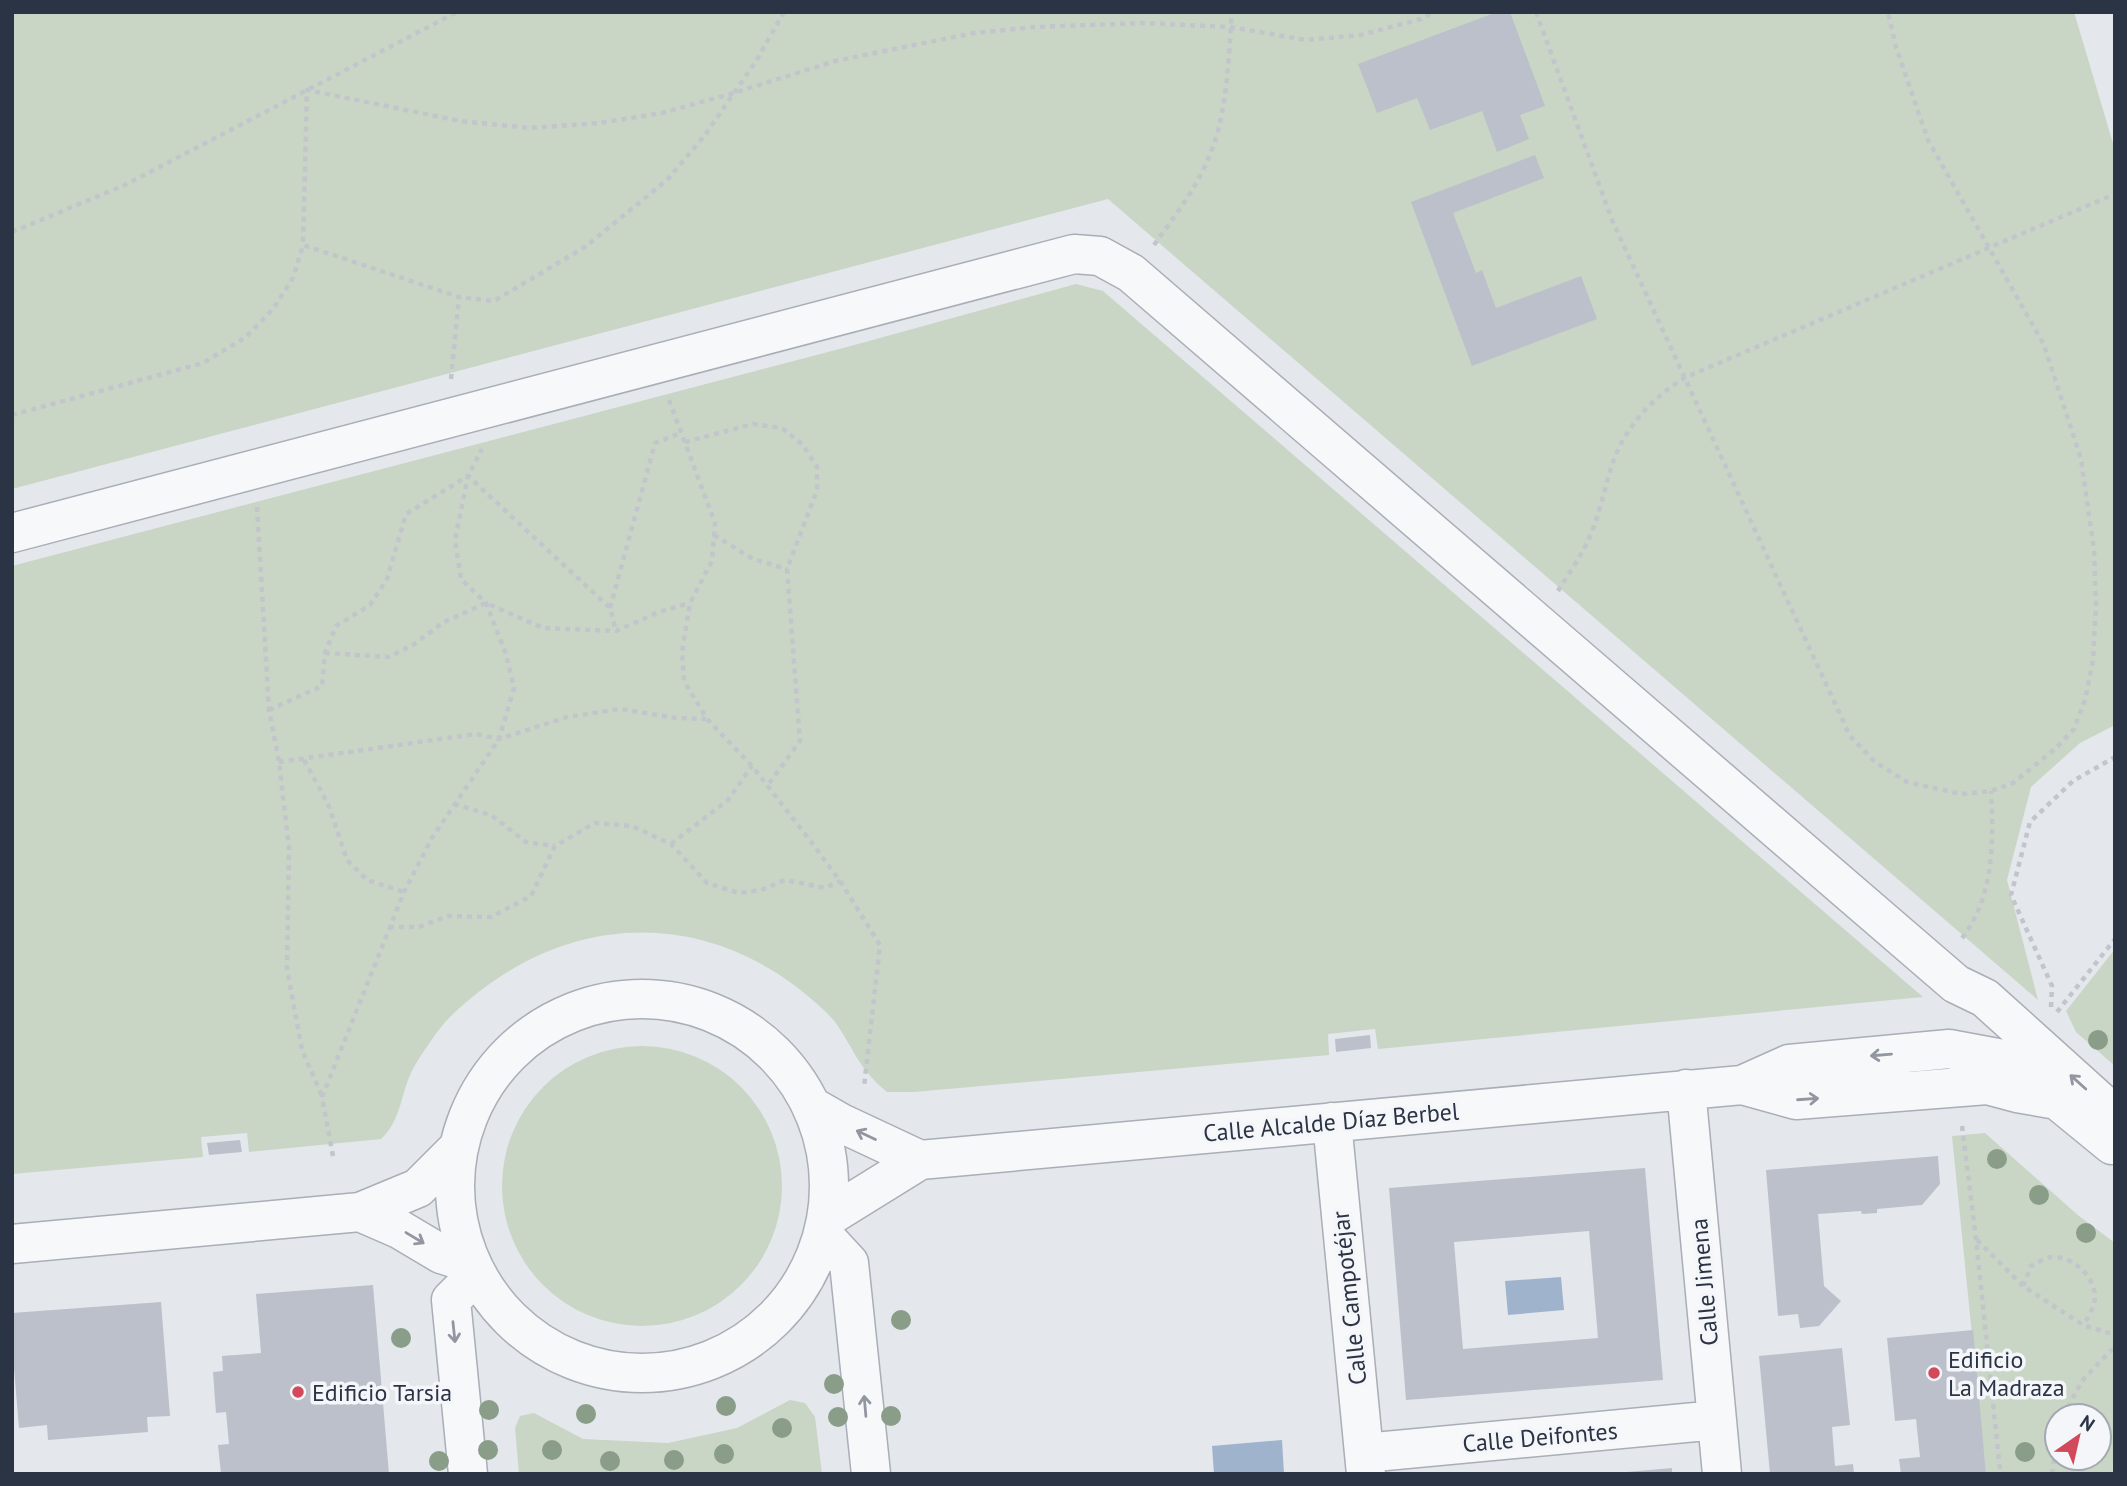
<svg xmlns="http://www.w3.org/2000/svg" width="2127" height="1486" viewBox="0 0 2127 1486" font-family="'PT Sans',sans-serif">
	<rect width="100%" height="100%" fill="#e4e7ec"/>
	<path fill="#c9d6c5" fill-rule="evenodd" d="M12,12H2074L2115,150V725L2080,743L2031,787L2007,880L2038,1000L1108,199L12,489Z
		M1076,284L1103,291L1923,997L1378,1049L1375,1029L1328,1034L1329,1055L914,1092H887C880,1086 873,1080 868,1073C852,1055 844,1029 826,1012C712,903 563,908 451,1016C440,1026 417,1060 411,1073C400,1097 401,1120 381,1139L249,1152L247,1133L201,1137L203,1157L12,1174V566L847,347Z
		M2115,949V1066L2076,1032L2066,1011Z
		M502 1186a140 140 0 1 1 280 0a140 140 0 1 1-280 0Z
		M1985,1133L2079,1216L2115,1243V1470L2109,1474H1986L1952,1136ZM2057,1416H2099V1458H2057Z
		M790,1400L805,1403L815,1417L822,1474H519L515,1428L520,1416L534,1413L583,1439L668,1443L737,1428Z"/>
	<path fill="#9fb4cc" d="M1561,1277L1564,1310L1508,1315L1505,1281Z
		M1282,1440L1284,1474H1214L1212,1446Z"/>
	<path fill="#bbc0ca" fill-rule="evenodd" d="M1497,12H1510L1545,106L1520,115L1529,139L1497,152L1482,111L1430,130L1417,98L1377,113L1358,64Z
		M1535,155L1544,178L1453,213L1476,273L1482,270L1496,308L1581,276L1597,319L1472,366L1411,202Z
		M1370,1035L1371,1048L1336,1052L1335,1039Z
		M240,1140L242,1152L209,1155L207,1143Z
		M1938,1156L1940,1184L1922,1205L1877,1209V1213L1862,1214L1861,1211L1818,1214L1824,1286L1841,1301L1819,1326L1800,1328L1798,1314L1778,1316L1766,1170Z
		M1645,1168L1663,1380L1406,1400L1389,1188ZM1589,1231L1598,1338L1463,1349L1454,1242Z
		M373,1285L389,1474H221L218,1445L229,1444L226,1412L216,1413L213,1372L223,1371L222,1356L261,1353L256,1294Z
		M161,1302L170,1416L147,1417L148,1432L48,1440L47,1425L19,1428L12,1344V1313Z
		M1973,1330L1986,1474H1901L1899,1459L1920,1457L1916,1419L1895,1421L1887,1338Z
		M1842,1348L1850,1425L1832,1427L1835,1466L1853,1464L1854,1474H1770L1759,1356Z
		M1672,1468V1474H1627V1472Z"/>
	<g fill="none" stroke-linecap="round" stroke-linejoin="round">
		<defs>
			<path id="street" d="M12,533L1074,254L1100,256L1131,273L1956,984L1985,998L2106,1107L2115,1129
				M455 1186a187 187 0 1 1 374 0a187 187 0 1 1-374 0Z
				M1742,1085L1796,1100L1987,1085L2017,1093L2057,1100
				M1686,1089L1722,1474
				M813,1107L841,1123L920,1160
				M1332,1122L1366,1474
				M360,1212L399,1229L441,1254L470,1263
				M828,1217L920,1160L1742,1085L1789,1064L1949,1049L2008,1060L2041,1076L2057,1100L2112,1145
				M824,1236L849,1263L871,1474
				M12,1244L360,1212L418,1188L458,1148
				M1364,1453L1717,1420
				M468,1474L451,1300L476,1275"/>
		</defs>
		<use href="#street" stroke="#a9aeb7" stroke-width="41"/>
		<path stroke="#c2c5cb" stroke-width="4.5" stroke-dasharray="5 5" stroke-linecap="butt" d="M784,12L756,61L705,135L667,180L585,247L494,301L459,297L303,245L307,90L460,121L530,128L599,123L662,113L734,93L835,61L974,33L1036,27L1143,23L1230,27L1306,40L1361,35L1421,19L1433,12
			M1536,12L1612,220L1850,736L1875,762L1907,782L1961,794L1991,791L2013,783L2055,749L2074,729L2085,700L2093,660L2096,605L2094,550L2081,459L2044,345L1928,140L1896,47L1888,12
			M12,232L125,185L457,12
			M1154,245C1174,217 1196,189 1209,157C1228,112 1228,61 1232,12
			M451,379L459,297
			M669,400L715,523L712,561L690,603L682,652L684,681L707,719L752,766L809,839L840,881L880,945L864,1087
			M12,415L203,363L246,337L273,309L293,278L303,245
			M685,442L753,424L782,428L803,445L817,467V490L787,569L800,741L768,785
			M257,507L269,710L279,762L289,848L287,969L302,1050L322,1096
			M714,535L753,559L787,569
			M1558,591C1567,576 1578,561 1586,545C1598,521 1603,494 1611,468C1623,429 1651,399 1684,378L2115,194
			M610,608L655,443L681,433
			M325,653L388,657L413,645L444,622L486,603L543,628L616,631L659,612L690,603
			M269,710L322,686L325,653L336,626L370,605L387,579L406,514L468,476L610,608L616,631
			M304,760L328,804L347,860L367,880L404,892
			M279,762L476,734L499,739L567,717L620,709L676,718L706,719
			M454,804L491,815L526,842L555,846
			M671,844L728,800L752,766
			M389,927H419L448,916L491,917L531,896L555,846L595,823L632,826L671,844L707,883L739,893L761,890L785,880L825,888L840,881
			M1962,938C1994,897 1994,840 1991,791
			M2051,1007L2052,986L2011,895L2030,822L2073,781L2115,757
			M2057,1012L2115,939
			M1962,1126L1976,1239L2000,1470L2004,1474
			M333,1156L322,1097L404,892L432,838L499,739L514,688L506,654L486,603L461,579L455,540L468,476L482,449
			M1977,1240L2023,1286L2083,1325L2115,1335
			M2023,1286L2031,1266C2037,1263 2044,1258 2051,1257C2071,1256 2092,1273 2095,1294C2096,1305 2089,1316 2083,1325
			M2063,1416L2082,1381L2110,1351L2115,1349
			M2052,1474L2057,1434"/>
		<use href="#street" stroke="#f7f8fa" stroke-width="38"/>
	</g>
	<g fill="#899d89">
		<circle cx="2098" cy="1040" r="10"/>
		<circle cx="1997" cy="1159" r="10"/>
		<circle cx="2039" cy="1195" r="10"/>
		<circle cx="2086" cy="1233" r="10"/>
		<circle cx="901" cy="1320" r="10"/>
		<circle cx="401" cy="1338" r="10"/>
		<circle cx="834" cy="1384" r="10"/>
		<circle cx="726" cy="1406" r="10"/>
		<circle cx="489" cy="1410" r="10"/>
		<circle cx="586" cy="1414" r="10"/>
		<circle cx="891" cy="1416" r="10"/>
		<circle cx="838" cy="1417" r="10"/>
		<circle cx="782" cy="1428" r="10"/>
		<circle cx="488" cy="1450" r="10"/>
		<circle cx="552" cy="1450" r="10"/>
		<circle cx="2025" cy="1452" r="10"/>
		<circle cx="724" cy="1454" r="10"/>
		<circle cx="674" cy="1460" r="10"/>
		<circle cx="439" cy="1461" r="10"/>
		<circle cx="610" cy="1461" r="10"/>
	</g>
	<defs><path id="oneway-shaft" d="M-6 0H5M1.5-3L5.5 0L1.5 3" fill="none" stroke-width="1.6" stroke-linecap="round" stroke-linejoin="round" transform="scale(1.75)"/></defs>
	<g stroke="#9196a0">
		<use href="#oneway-shaft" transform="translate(1881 1055) rotate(175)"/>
		<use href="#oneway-shaft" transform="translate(2078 1082) rotate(-138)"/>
		<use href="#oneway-shaft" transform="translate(1808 1099) rotate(-4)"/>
		<use href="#oneway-shaft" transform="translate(866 1135) rotate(-155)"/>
		<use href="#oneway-shaft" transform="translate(415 1238) rotate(31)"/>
		<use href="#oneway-shaft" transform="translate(454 1332) rotate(84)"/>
		<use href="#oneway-shaft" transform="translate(865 1406) rotate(-95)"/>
	</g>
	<g fill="#d1495b" stroke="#f4f6f9" stroke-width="2.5">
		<circle cx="1934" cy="1373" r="7"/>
		<circle cx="298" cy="1392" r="7"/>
	</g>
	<g text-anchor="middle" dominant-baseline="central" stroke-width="7" stroke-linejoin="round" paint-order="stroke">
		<g font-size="24" fill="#2b3445" stroke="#f4f6f9">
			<text transform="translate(1331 1122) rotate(-5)">Calle Alcalde Díaz Berbel</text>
			<text transform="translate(1704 1282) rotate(-95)">Calle Jimena</text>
			<text transform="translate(1349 1298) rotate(-96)">Calle Campotéjar</text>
			<text transform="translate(1540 1437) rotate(-5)">Calle Deifontes</text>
		</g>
		<g font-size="24" fill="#2b3445" stroke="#f4f6f9" text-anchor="start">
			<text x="1948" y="1359">Edificio<tspan x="1948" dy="28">La Madraza</tspan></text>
			<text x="312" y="1392">Edificio Tarsia</text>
		</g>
	</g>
	<rect width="2127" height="1486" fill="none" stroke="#2b3445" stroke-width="28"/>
	<g transform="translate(2078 1437) rotate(34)"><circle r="33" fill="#f4f6f9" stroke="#a4a8b1" stroke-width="2"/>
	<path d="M0-5L12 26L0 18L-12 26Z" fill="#d1495b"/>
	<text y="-10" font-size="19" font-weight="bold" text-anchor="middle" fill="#2b3445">N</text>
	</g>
</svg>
